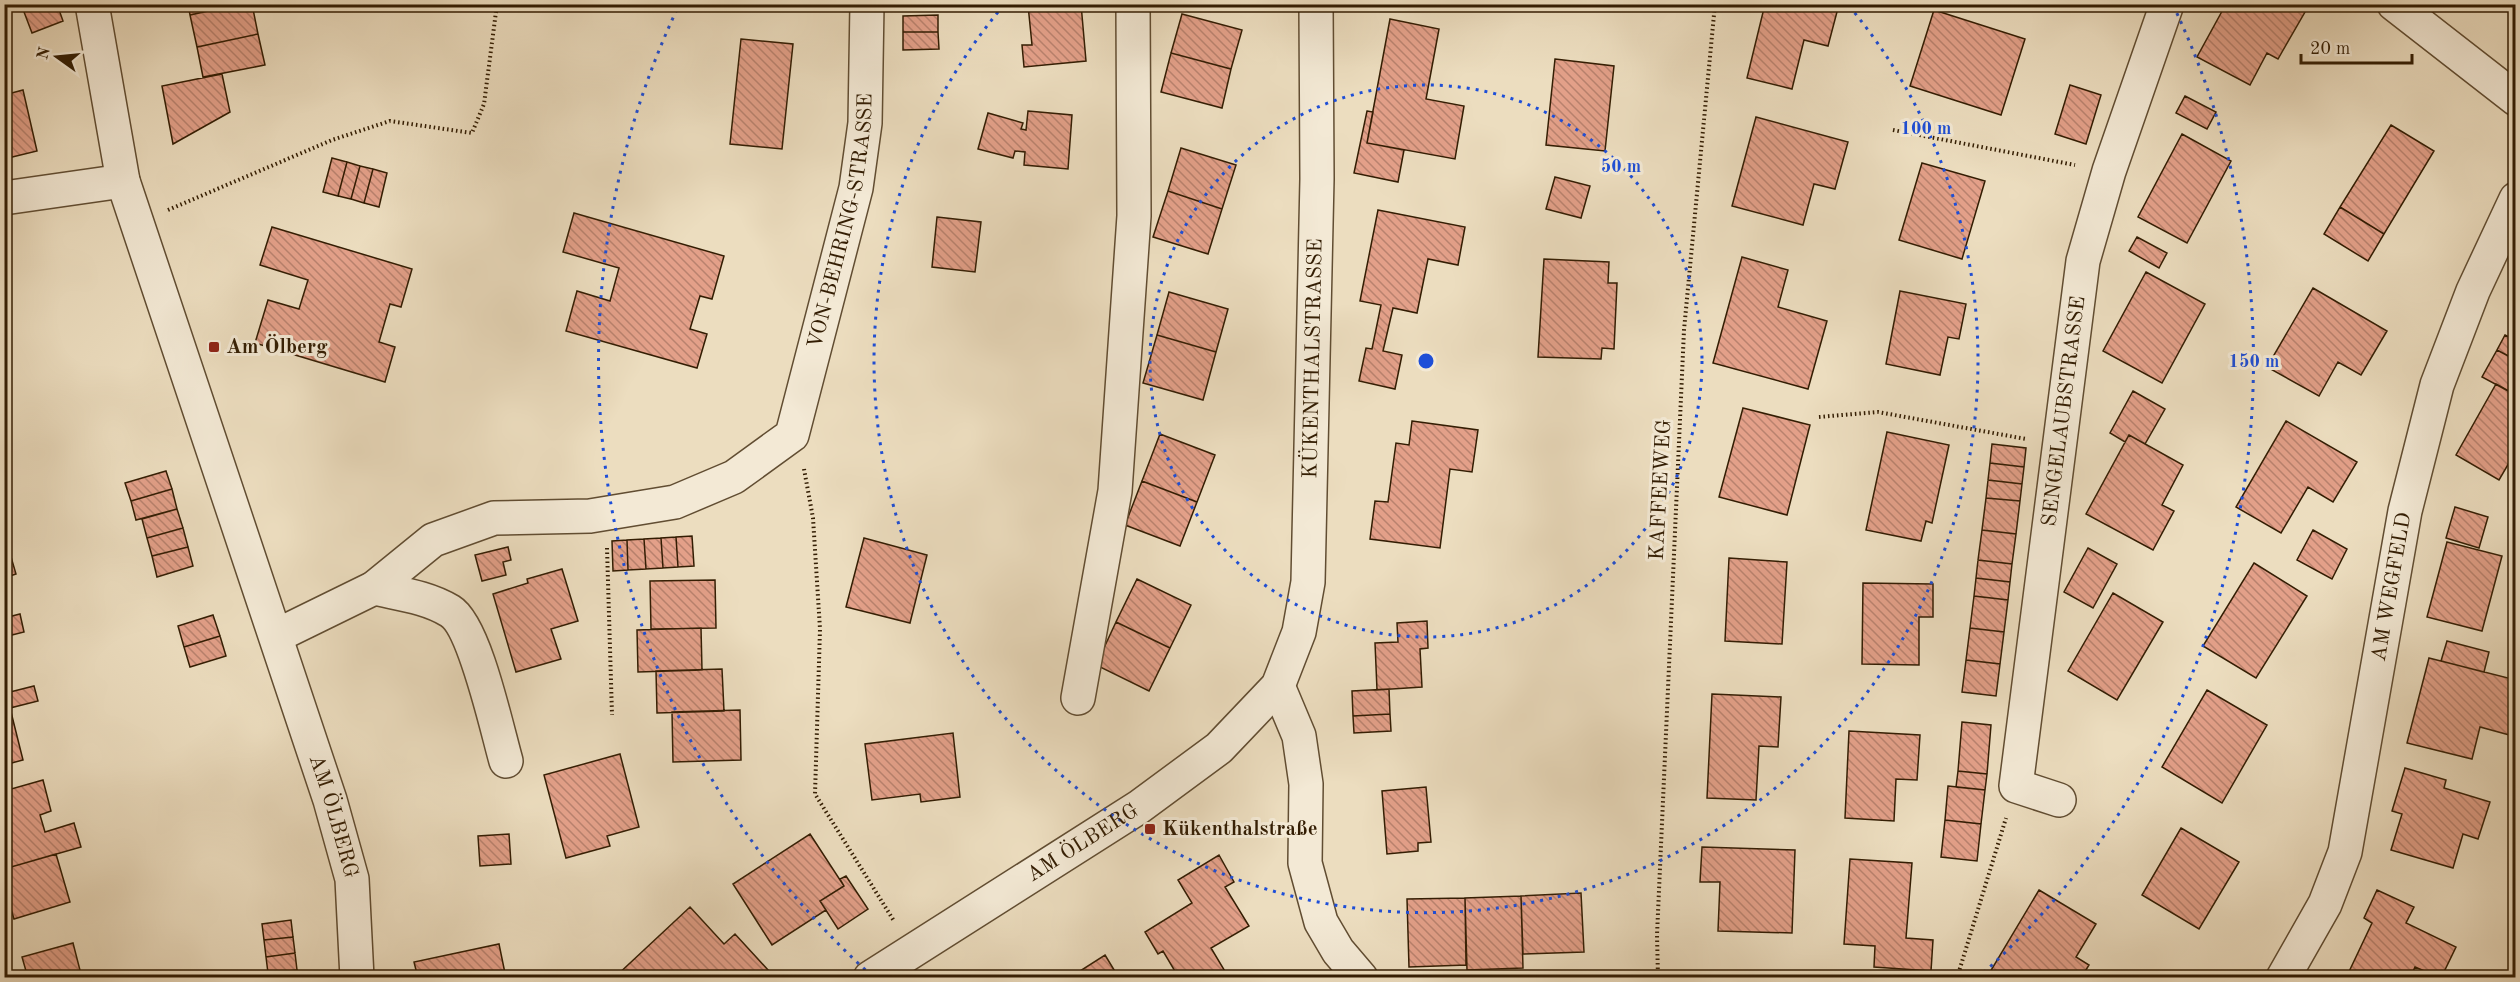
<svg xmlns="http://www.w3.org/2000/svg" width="2520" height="982" viewBox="0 0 2520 982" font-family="'Old Standard TT',serif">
	<defs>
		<pattern id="building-back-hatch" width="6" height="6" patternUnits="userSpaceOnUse" patternTransform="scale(1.5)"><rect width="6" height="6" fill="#e3a089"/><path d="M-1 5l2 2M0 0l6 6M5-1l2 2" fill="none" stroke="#b9826e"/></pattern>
	</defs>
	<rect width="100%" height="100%" fill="#ecddbf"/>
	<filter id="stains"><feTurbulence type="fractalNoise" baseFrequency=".00333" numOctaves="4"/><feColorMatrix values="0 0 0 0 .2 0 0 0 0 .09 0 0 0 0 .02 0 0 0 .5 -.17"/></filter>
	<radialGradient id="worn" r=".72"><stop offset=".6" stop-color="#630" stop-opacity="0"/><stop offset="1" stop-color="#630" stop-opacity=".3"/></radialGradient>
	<path fill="url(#building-back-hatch)" stroke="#331d03" stroke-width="1.5" d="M21,4H57L63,21L32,33Z
		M188,4H239L190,15Z
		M239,4H252L258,34L197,47L190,15Z
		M1081,4L1086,61L1024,67L1022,45H1032L1028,5Z
		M1765,4H1822L1838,8L1828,46L1804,40L1792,89L1747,78Z
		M2226,4H2291L2305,12L2278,59L2267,53L2250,85L2197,57Z
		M1934,10L2025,39L2001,115L1910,86Z
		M1182,14L1242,30L1231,69L1171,53Z
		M938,15V32H903V16Z
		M1390,19L1439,29L1426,99L1464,106L1455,159L1367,143Z
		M903,32H938L939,49L903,50Z
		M258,34L265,65L203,77L197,47Z
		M741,39L793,44L782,149L730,144Z
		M1171,53L1231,69L1222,108L1161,92Z
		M1555,59L1614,66L1605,151L1546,145Z
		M222,74L230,112L173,144L162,86Z
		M2070,85L2101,95L2086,144L2055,134Z
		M23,90L37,151L4,159V95Z
		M2185,96L2216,112L2207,129L2176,113Z
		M1028,111L1072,115L1068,169L1024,165L1025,152L1015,151L1013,158L978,149L988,113L1023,123L1021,129L1026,130Z
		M1367,111L1373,112L1367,143L1404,150L1398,182L1354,173Z
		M1756,117L1848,142L1835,189L1814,184L1803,225L1732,206Z
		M2391,125L2434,151L2384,234L2340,207Z
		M2182,134L2231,161L2187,243L2138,217Z
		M1181,148L1236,165L1222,209L1168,191Z
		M332,158L347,162L338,196L323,192Z
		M347,162L360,166L351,199L338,196Z
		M1922,163L1985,181L1962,259L1899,240Z
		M360,166L373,169L364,203L351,199Z
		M373,169L387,173L379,207L364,203Z
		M1555,177L1590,186L1581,218L1546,209Z
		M1168,191L1222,209L1208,254L1153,237Z
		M2340,207L2384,234L2368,261L2324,234Z
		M1378,210L1465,227L1458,265L1428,259L1417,313L1393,308L1383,351L1402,355L1395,389L1359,381L1366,348L1372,349L1381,305L1360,301Z
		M574,213L724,256L712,299L700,296L690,329L707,334L697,368L566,331L577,291L610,301L619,268L563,252Z
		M937,217L981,222L975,272L932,267Z
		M272,227L412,269L401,307L390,304L379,342L395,347L385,382L255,343L268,300L299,309L308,280L260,265Z
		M2137,237L2167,253L2159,268L2129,251Z
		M1742,257L1788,270L1778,307L1827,321L1808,389L1713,363Z
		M1544,259L1609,262L1608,283H1617L1614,349L1602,348L1601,359L1538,357Z
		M2146,272L2205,304L2162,383L2103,351Z
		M2313,288L2387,331L2361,375L2338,362L2319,396L2267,367Z
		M1900,291L1966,304L1959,339L1948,337L1940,375L1886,364Z
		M1169,292L1228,309L1216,352L1157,335Z
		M1157,335L1216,352L1203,400L1143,383Z
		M2505,335L2516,341V360L2497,350Z
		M2497,350L2516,360V383L2510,392L2482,377Z
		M2496,384L2516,395V451L2499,480L2456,455Z
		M2133,391L2165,409L2145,444L2129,435L2125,442L2110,433Z
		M1743,408L1810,425L1787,515L1719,497Z
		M1412,421L1478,430L1472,472L1450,469L1440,548L1370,539L1375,501L1388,502L1396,443L1409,445Z
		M2286,421L2357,462L2333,502L2308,487L2281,533L2236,507Z
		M1887,432L1949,445L1932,523L1926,521L1921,541L1866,530Z
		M1160,434L1215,455L1197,502L1142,481Z
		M2129,435L2183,465L2162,505L2174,511L2153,550L2086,514Z
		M1992,444L2026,448L2024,467L1990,463Z
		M1990,463L2024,467L2022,484L1988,480Z
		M166,471L172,489L131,501L125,483Z
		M1988,480L2022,484L2020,501L1986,498Z
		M1142,481L1197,502L1180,546L1125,525Z
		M172,489L177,509L136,520L131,501Z
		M1986,498L2020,501L2016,534L1982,530Z
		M2455,507L2488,517L2479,548L2446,538Z
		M177,509L183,528L147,538L142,519Z
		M183,528L188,547L152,556L147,538Z
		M1982,530L2016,534L2012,564L1978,560Z
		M2313,530L2347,549L2332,579L2297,560Z
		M692,536L694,566L678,567L676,537Z
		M676,537L678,567L663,568L661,538Z
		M661,538L663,568L646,569L644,539Z
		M864,538L927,555L910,623L846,607Z
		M644,539L646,569L628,570L627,540Z
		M627,540L628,570L613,571L612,541Z
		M2447,542L2502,556L2482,631L2427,617Z
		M188,547L193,566L157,577L152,556Z
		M508,547L511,560L503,562L506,575L482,581L475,555Z
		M2088,548L2117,564L2093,608L2064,592Z
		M11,557L16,574L4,578V559Z
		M1729,558L1787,562L1782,644L1725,641Z
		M1978,560L2012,564L2010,582L1976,578Z
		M2254,563L2307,596L2256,678L2203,646Z
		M562,569L578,621L551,629L561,659L516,672L493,594L528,583L527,579Z
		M1976,578L2010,582L2008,600L1974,596Z
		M1137,579L1191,605L1170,648L1116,622Z
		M715,580L716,628L651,629L650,581Z
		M1863,583L1933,584V617H1919V665L1862,664Z
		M2113,593L2163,622L2117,700L2068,671Z
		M1974,596L2008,600L2004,632L1970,628Z
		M20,614L24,632L4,637V618Z
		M213,615L220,636L184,647L178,626Z
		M1427,621L1428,648L1420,649L1422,687L1377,690L1375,643L1398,642L1397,623Z
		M1116,622L1170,648L1149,691L1096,665Z
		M701,628L702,670L638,672L637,630Z
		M1970,628L2004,632L2000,664L1966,660Z
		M220,636L226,656L190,667L184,647Z
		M2447,641L2489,652L2484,672L2441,661Z
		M2429,658L2516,680L2513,736L2480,727L2472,759L2407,743Z
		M1966,660L2000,664L1996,696L1962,692Z
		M722,669L724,711L657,713L656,671Z
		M34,686L38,701L10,708L6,693Z
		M1389,689L1390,714L1353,716L1352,691Z
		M2207,690L2267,725L2222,803L2162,767Z
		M1712,694L1781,697L1778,747L1759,746L1756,800L1707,798Z
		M10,708L23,760L4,765V709Z
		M740,710L741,760L673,762L672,712Z
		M1390,714L1391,731L1354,733L1353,716Z
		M1962,722L1991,725L1987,774L1958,771Z
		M1849,731L1920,735L1917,780L1896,779L1894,821L1845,818Z
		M953,733L960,797L921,802L920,794L872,800L865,744Z
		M620,754L639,827L607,836L610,846L566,858L544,775Z
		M2405,768L2446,780L2444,788L2490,802L2478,839L2463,834L2453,868L2391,850L2402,814L2392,811Z
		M1958,771L1987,774L1985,790L1956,787Z
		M43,780L51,811L40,815L45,832L74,823L81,847L4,869V791Z
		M1948,786L1985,790L1981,824L1945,820Z
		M1426,787L1431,842L1418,843V851L1387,854L1382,791Z
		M1945,820L1981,824L1977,861L1941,857Z
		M2181,828L2239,862L2199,929L2142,895Z
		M509,834L511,864L480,866L478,836Z
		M810,834L844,886L820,901L826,910L772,945L733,884Z
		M1702,847L1795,850L1792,933L1718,931L1720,882H1700Z
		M56,854L70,902L14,919L4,886V869Z
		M1219,855L1234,882L1225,887L1249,926L1211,948L1229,978H1179L1163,951L1158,954L1145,932L1192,903L1178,880Z
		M1850,859L1912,863L1906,938L1933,940L1931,971L1874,967L1875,946L1844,944Z
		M846,876L868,909L838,929L820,901L844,886L840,879Z
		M2039,890L2096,924L2076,957L2089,965L2081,978H2000L1990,972Z
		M2377,890L2414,907L2406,923L2456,947L2441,978L2415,967L2410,978H2346L2372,923L2364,918Z
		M1581,893L1584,952L1523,954L1521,896Z
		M1521,896L1523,968L1467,970L1465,898Z
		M1465,898L1466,965L1409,967L1407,899Z
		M690,907L724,944L735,934L769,971L762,978H614Z
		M291,920L293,937L264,940L262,924Z
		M293,937L295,953L266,957L264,940Z
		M73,943L82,978H28L22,957Z
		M499,944L506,978H418L414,962Z
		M295,953L297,970L268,973L266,957Z
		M1105,955L1119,978H1069Z
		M297,970V978H268V973Z"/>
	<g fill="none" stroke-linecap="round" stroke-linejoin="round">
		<defs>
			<g id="minor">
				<path id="s1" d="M92,4L123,181L330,800L352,879L357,978"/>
				<path d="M2394,4L2516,99"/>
				<path d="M4,198L123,181"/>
				<path d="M374,588C400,594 427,597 450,611C475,626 497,730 506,761"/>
				<path id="s2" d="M276,636L374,588L433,540L494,518L590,516L675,502L734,477L792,435L856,188L865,123L867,4"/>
				<path d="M1278,686L1299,736L1306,784L1305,863L1321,922L1338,951L1361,978"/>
				<path d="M1078,698L1115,491L1134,216L1133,4"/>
				<path id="s3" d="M2059,800L2016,786L2083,261L2109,171L2167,4"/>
				<path id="s4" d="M870,978L1139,807L1219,748L1278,686L1299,632L1308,582L1317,179L1316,4"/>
				<path id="s5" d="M2283,978L2325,904L2345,852L2405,511L2437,385L2473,291L2516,199"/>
			</g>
		</defs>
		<use href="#minor" stroke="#614d32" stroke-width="36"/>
		<path stroke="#331d03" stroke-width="4" stroke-dasharray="1.5 3" stroke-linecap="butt" d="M1893,130L2075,165
			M168,210L332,140L390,121L472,133L484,104L497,4
			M1819,417L1878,412L2026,439
			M804,469L813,518L820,629L815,794L894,921
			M607,548L612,715
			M1959,973L1966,978
			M1658,978L1657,935L1684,330L1715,4
			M1957,978L2006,818"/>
		<use href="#minor" stroke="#f3e9d5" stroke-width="33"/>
	</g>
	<g fill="none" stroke="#1d4ed8" stroke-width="3" stroke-dasharray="3 6">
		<circle cx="1426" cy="361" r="276"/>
		<path d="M1849 6A552 552 0 1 1 1003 6"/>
		<path d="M872 976A828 828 0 0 1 679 5M2173 5A828 828 0 0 1 1980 976"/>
	</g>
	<g fill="#8f2418" stroke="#f3e9d5" stroke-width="2">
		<rect x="208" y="341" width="12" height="12" rx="3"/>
		<rect x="1144" y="823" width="12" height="12" rx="3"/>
	</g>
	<g text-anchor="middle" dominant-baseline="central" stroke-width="6" stroke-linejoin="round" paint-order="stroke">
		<g font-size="21" fill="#331d03" stroke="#f3e9d5">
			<text stroke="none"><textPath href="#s2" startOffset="788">VON-BEHRING-STRASSE</textPath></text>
			<text stroke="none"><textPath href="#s4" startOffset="836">KÜKENTHALSTRASSE</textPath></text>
			<text stroke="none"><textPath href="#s3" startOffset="423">SENGELAUBSTRASSE</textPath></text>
			<text transform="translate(1661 490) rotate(-87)">KAFFEEWEG</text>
			<text stroke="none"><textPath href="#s5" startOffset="410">AM WEGFELD</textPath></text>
			<text stroke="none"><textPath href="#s1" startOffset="849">AM ÖLBERG</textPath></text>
			<text stroke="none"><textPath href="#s4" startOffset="252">AM ÖLBERG</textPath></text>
		</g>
		<g font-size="21" font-weight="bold" fill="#331d03" stroke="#f3e9d5" text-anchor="start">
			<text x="226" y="347">Am Ölberg</text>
			<text x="1162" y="829">Kükenthalstraße</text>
		</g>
	</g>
	<circle cx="1426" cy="361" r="9" fill="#1d4ed8" stroke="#f3e9d5" stroke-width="3"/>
	<g font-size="18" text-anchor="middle" font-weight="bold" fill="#1d4ed8" stroke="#f3e9d5" stroke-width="6" stroke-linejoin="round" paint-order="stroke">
		<text x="1926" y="134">100 m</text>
		<text x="1621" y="172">50 m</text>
		<text x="2254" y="367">150 m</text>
	</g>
	<rect width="2520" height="982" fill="none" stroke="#ecddbf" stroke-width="24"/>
	<rect x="6" y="6" width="2508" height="970" fill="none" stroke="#331d03" stroke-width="3"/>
	<rect x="12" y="12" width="2496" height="958" fill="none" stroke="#331d03" stroke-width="1.5"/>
	<g transform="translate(57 57) rotate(285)" stroke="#f3e9d5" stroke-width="4.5" paint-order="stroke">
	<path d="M0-4.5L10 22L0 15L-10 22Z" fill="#331d03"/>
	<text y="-9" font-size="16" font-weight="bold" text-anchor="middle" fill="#331d03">N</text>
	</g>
	<path d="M2301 54v9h111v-9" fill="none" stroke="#331d03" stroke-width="3"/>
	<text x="2310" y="54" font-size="18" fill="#331d03" stroke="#f3e9d5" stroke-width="4.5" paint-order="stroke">20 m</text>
	<rect width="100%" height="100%" filter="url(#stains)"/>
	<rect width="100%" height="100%" fill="url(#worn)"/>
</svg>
